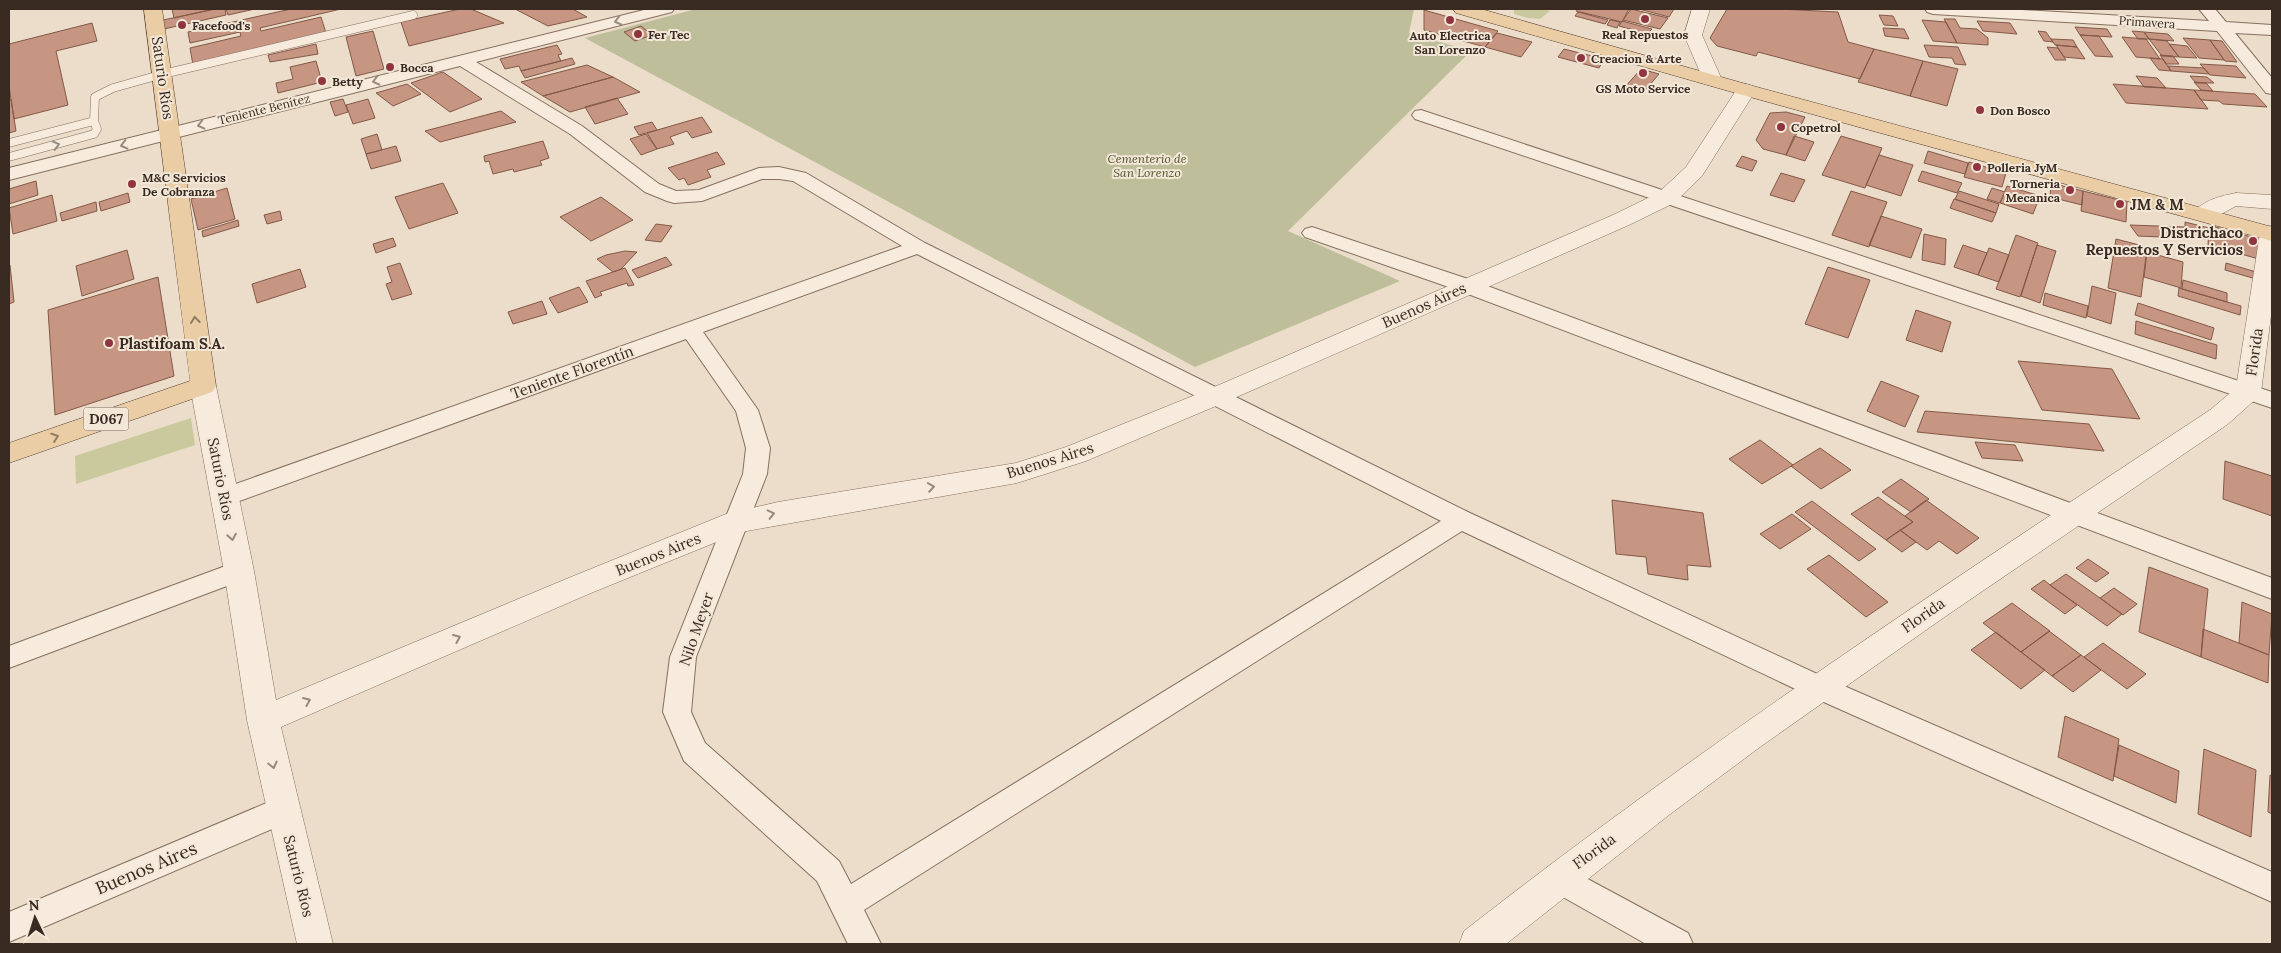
<svg xmlns="http://www.w3.org/2000/svg" width="2281" height="953" viewBox="0 0 2281 953" font-family="Lora,serif">
	<rect width="100%" height="100%" fill="#ebddc9"/>
	<path fill="#c9c99d" d="M1514,9H1544L1550,11L1540,19L1528,18L1514,14Z
		M191,418L195,445L76,484L75,456Z"/>
	<path fill="#bebe9b" d="M696,9H1414L1409,33L1471,51L1288,231L1400,281L1195,367L585,38Z"/>
	<path fill="#c69682" stroke="#835847" d="M172,9H213L174,18Z
		M216,9H225L226,15L164,29L163,20Z
		M226,9H255L228,15Z
		M291,9H341L260,28L261,31L321,17L326,33L193,65L190,48L241,36L240,32L190,43L188,32Z
		M460,9H471L504,23L409,46L401,22Z
		M515,9H573L587,17L548,26Z
		M1577,9H1629L1622,22L1576,11Z
		M1631,9L1668,18L1660,29L1623,20Z
		M1639,9H1674L1669,17Z
		M1727,9H1779L1838,12L1848,42L1874,49L1860,79L1758,52L1756,56L1717,46L1710,38Z
		M1424,10L1498,31L1485,47L1424,30Z
		M1578,12L1608,20L1605,24L1575,16Z
		M1879,15L1893,16L1898,26L1884,25Z
		M1944,19H1955L1960,28L1977,29L1988,38V45L1957,43Z
		M1610,20L1620,22L1617,28L1607,25Z
		M1922,20L1946,22L1957,43L1933,41Z
		M1622,21L1652,29L1649,32H1640L1619,26Z
		M1977,21L2010,23L2017,34L1983,31Z
		M92,23L97,41L56,51L68,105L14,119L9,86V44Z
		M641,26L652,35L635,41L624,32Z
		M2075,27L2107,29L2112,37L2080,35Z
		M1883,28L1904,29L1909,39L1885,36Z
		M373,31L384,69L356,76L346,37Z
		M2038,31L2046,32L2053,42L2044,41Z
		M2132,31L2144,32L2149,39H2138Z
		M2144,32L2168,34L2174,41L2149,39Z
		M1497,33L1532,42L1521,57L1485,47Z
		M2080,35L2099,36L2113,57L2095,56Z
		M2122,37L2146,39L2160,59L2136,57Z
		M2183,38L2210,40L2224,60L2199,58Z
		M2051,39L2073,40L2077,47L2055,45Z
		M2149,39L2167,41L2179,57L2162,56Z
		M2210,40L2222,41L2237,62L2225,61Z
		M316,44L318,54L270,62L268,55Z
		M2169,44L2187,46L2197,58L2179,57Z
		M557,45L562,54L558,55L561,61L521,71L519,66L505,69L500,59Z
		M1924,45L1958,47L1966,65L1955,64L1952,58L1929,57Z
		M2056,45L2077,47L2085,59L2064,57Z
		M2047,47L2058,48L2066,60H2055Z
		M1564,49L1604,59L1599,68L1558,57Z
		M1874,49L1923,61L1910,96L1858,82Z
		M2160,55L2173,56L2179,64H2166Z
		M572,58L575,64L525,78L521,71Z
		M2150,58L2163,59L2171,71L2159,70Z
		M316,61L322,82L278,93L276,83L293,79L290,67Z
		M1923,61L1958,69L1947,106L1910,96Z
		M2200,64L2236,66L2246,78L2210,75Z
		M587,65L613,77L543,96L521,82Z
		M2168,66L2204,68L2209,74L2171,71Z
		M1641,69L1659,74L1642,94L1624,88Z
		M443,72L482,99L450,112L411,83Z
		M2136,76L2157,78L2166,88L2144,87Z
		M2190,76L2207,77L2214,83H2196Z
		M613,77L640,92L570,112L543,96Z
		M2194,82L2206,83L2213,91L2201,90Z
		M407,84L421,94L393,106L376,93Z
		M2113,84L2194,90L2208,109L2126,103Z
		M2194,90L2255,94L2267,107L2223,104L2219,101L2201,100Z
		M617,98L628,114L595,124L585,107Z
		M11,99L16,131L9,133V100Z
		M343,99L348,112L335,116L330,102Z
		M368,99L375,118L353,124L346,105Z
		M501,111L516,122L440,142L425,131Z
		M1786,112L1805,117L1786,155L1763,149L1756,140L1770,113Z
		M702,117L712,132L692,138L687,131L670,137L674,144L657,149L647,133Z
		M652,122L657,130L639,135L634,127Z
		M377,134L382,150L366,154L361,139Z
		M646,134L657,149L641,155L630,139Z
		M1794,136L1814,142L1805,161L1786,155Z
		M1841,136L1882,148L1865,188L1822,175Z
		M543,141L549,158L540,161L542,165L514,172L513,169L493,174L489,161L485,162L484,156Z
		M396,146L401,161L371,169L366,154Z
		M1928,151L1968,163L1965,174L1924,163Z
		M717,152L725,164L707,170L711,177L688,185L684,178L679,180L668,168Z
		M1879,155L1913,165L1901,196L1866,185Z
		M1742,156L1757,161L1752,171L1736,166Z
		M1969,162L2006,173L2002,187L1964,177Z
		M1922,171L1962,183L1957,193L1918,181Z
		M1781,173L1805,180L1794,202L1770,195Z
		M36,181L38,195L9,204V189Z
		M443,183L458,213L409,229L395,197Z
		M2051,183L2083,191L2082,205L2050,197Z
		M2007,186L2040,196L2033,214L2000,203Z
		M227,188L235,219L198,230L191,199Z
		M1992,188L2005,192L2000,203L1987,199Z
		M1851,191L1887,202L1869,247L1832,235Z
		M1959,191L1999,204L1996,213L1955,199Z
		M2083,191L2127,202L2126,222L2081,211Z
		M128,193L130,202L101,211L99,202Z
		M52,195L57,221L13,234L9,208Z
		M601,197L633,220L591,241L560,217Z
		M1954,199L1996,213L1992,222L1950,208Z
		M96,202L97,211L62,221L60,213Z
		M280,211L282,220L267,224L264,215Z
		M1881,216L1922,229L1911,258L1869,245Z
		M238,220L239,226L203,237L202,231Z
		M2185,222L2209,228L2208,239L2138,236L2130,225L2185,227Z
		M656,224L672,226L661,242L645,240Z
		M2209,225L2262,240L2259,259L2208,245Z
		M1924,234L1946,239L1945,265L1922,260Z
		M2016,235L2038,243L2020,297L1996,289Z
		M393,238L396,246L376,253L373,244Z
		M2116,239L2147,247L2141,297L2108,288Z
		M1963,245L1987,253L1978,275L1954,267Z
		M2037,245L2056,251L2040,303L2021,296Z
		M1989,248L2009,255L1999,282L1978,275Z
		M127,250L134,279L82,296L76,266Z
		M625,251L637,252L621,269L613,272L597,259L606,255Z
		M2147,252L2183,262L2181,288L2144,277Z
		M666,257L672,265L638,278L632,270Z
		M400,263L412,294L392,300L386,284L392,282L387,267Z
		M2226,263L2256,272V279L2225,270Z
		M10,265L14,302L9,304V265Z
		M1828,267L1870,280L1848,338L1805,324Z
		M625,268L634,285L628,286L627,283L600,292L602,295L595,298L586,281Z
		M300,269L306,287L257,303L252,284Z
		M158,277L174,376L55,415L48,310Z
		M2183,280L2227,293V302L2182,289Z
		M2092,286L2116,293L2111,324L2087,316Z
		M579,287L588,302L558,313L549,298Z
		M2179,288L2241,306L2240,315L2178,296Z
		M2045,293L2088,306L2086,318L2043,305Z
		M542,301L547,314L513,324L508,312Z
		M2138,303L2214,328L2211,340L2135,315Z
		M1916,310L1951,322L1942,352L1906,340Z
		M2136,321L2217,345L2216,359L2135,334Z
		M2018,361L2112,369L2140,419L2042,410Z
		M1881,381L1919,396L1905,427L1867,411Z
		M1925,411L2089,424L2104,451L1917,432Z
		M1760,440L1793,465L1762,484L1729,459Z
		M1975,442L2015,445L2023,461L1982,458Z
		M1820,448L1851,470L1821,489L1791,466Z
		M2225,461L2272,476V516L2223,499Z
		M1901,479L1929,499L1911,512L1882,492Z
		M1878,497L1913,522L1886,540L1851,514Z
		M1612,500L1703,513L1711,567L1687,565L1688,580L1648,574L1646,557L1616,554Z
		M1926,500L1979,538L1957,554L1939,541L1927,550L1916,542L1900,530L1913,522L1905,516Z
		M1812,501L1876,549L1859,561L1795,512Z
		M1792,514L1811,529L1780,549L1760,534Z
		M1900,530L1916,542L1902,552L1886,540Z
		M1829,555L1888,602L1866,617L1807,569Z
		M2088,559L2109,573L2096,582L2076,568Z
		M2149,567L2208,589L2201,657L2139,632Z
		M2066,574L2100,598L2122,614L2107,626L2050,585Z
		M2044,580L2050,585L2077,605L2065,614L2031,589Z
		M2114,588L2137,604L2123,615L2100,598Z
		M2242,602L2272,614L2269,655L2239,643Z
		M2012,603L2050,631L2021,652L1983,623Z
		M2203,629L2269,655L2268,683L2201,657Z
		M2049,631L2081,655L2052,676L2021,652Z
		M1996,632L2021,652L2045,670L2021,689L1971,650Z
		M2103,643L2146,674L2127,689L2084,657Z
		M2081,655L2101,670L2073,692L2052,676Z
		M2065,716L2119,739L2113,781L2058,757Z
		M2119,745L2179,771L2176,803L2114,776Z
		M2204,749L2256,770L2251,837L2198,814Z
		M2270,775L2272,776V814L2268,812Z"/>
	<g fill="none" stroke-linecap="round" stroke-linejoin="round">
		<defs>
			<path id="service" d="M9,143L94,121
				M9,157L94,134L97,129L94,121L95,97L113,88L163,74L413,15"/>
			<path id="minor" d="M648,9H674L672,12L476,62L582,126L659,184L676,191L699,190L759,168L779,167L806,173L925,243L1470,513L1828,679L2272,872V902L1808,695L1462,531L864,910L881,944H848L817,881L684,761L663,712L670,657L743,474L746,448L736,411L686,339L234,503L225,506L216,503L213,497L216,491L902,246L793,181L779,179H762L702,201L674,203L667,201L645,192L570,134L460,66L9,180V168ZM917,254L1441,521L851,884L839,861L705,743L691,712L696,657L767,474L770,448L758,410L703,332Z
				M1925,9H2006L2209,21L2199,9H2215L2226,22L2272,25V35L2235,33L2272,78V94L2266,93L2217,31L1933,14L1927,12Z
				M1421,110L2272,392V408L1415,119L1412,115L1415,111Z
				M1312,227L1474,281L2272,578V599L1460,291L1305,237L1302,233L1305,229Z
				M239,561L248,564L252,571L248,578L9,668V646Z
				M283,796L293,800L298,810L293,820L9,942V912Z
				M1558,863L1688,933L1693,944H1646L1547,888L1543,878L1547,868Z"/>
			<path id="tertiary" d="M1692,9H1710L1702,35L1722,80L1719,84L1712,86L1705,84L1684,35Z
				M1746,84L1753,86L1756,90L1702,176L1674,203L1629,225L1223,403L1086,461L1017,483L741,532L591,593L281,727L333,944H297L247,720L224,571L190,386L194,380L203,377L212,380L216,386L254,571L276,700L571,577L726,514L778,502L1016,463L1066,447L1205,391L1613,215L1658,193L1686,167L1739,86Z
				M2236,193L2272,195V209L2236,206L2212,219L2204,221L2196,219L2193,214C2202,200 2221,196 2236,193Z
				M2272,226V308L2261,392L2257,398L2228,424L1946,616L1760,747L1669,815L1506,944H1459L1464,931C1703,744 1956,577 2210,410L2236,388L2260,233L2263,228Z"/>
			<path id="primary" d="M144,9H162L216,386L212,392L9,463V443L190,381Z
				M1453,9H1481L1753,86L2272,227V241L1739,94L1456,13Z"/>
		</defs>
		<use href="#service" stroke="#866f5f" stroke-width="9"/>
		<use href="#minor" stroke="#866f5f" stroke-width="2"/>
		<use href="#tertiary" stroke="#866f5f" stroke-width="1"/>
		<use href="#primary" stroke="#543e33" stroke-width="1"/>
		<use href="#service" stroke="#f6ebdc" stroke-width="8"/>
		<use href="#minor" fill="#f6ebdc" fill-rule="evenodd"/>
		<use href="#tertiary" fill="#f6ebdc" fill-rule="evenodd"/>
		<use href="#primary" fill="#eacda4" fill-rule="evenodd"/>
	</g>
	<defs><path id="oneway-chevron" d="M-2-3.5L2.5 0L-2 3.5" fill="none" stroke-width="1.6" stroke-linecap="round" stroke-linejoin="round" transform="scale(1.25)"/></defs>
	<g stroke="#978a7e">
		<use href="#oneway-chevron" transform="translate(618 21) rotate(166)"/>
		<use href="#oneway-chevron" transform="translate(376 81) rotate(166)"/>
		<use href="#oneway-chevron" transform="translate(201 125) rotate(166)"/>
		<use href="#oneway-chevron" transform="translate(56 145) rotate(-15)"/>
		<use href="#oneway-chevron" transform="translate(124 145) rotate(166)"/>
		<use href="#oneway-chevron" transform="translate(931 487) rotate(-9)"/>
		<use href="#oneway-chevron" transform="translate(771 514) rotate(-13)"/>
		<use href="#oneway-chevron" transform="translate(232 537) rotate(80)"/>
		<use href="#oneway-chevron" transform="translate(457 638) rotate(-23)"/>
		<use href="#oneway-chevron" transform="translate(307 701) rotate(-23)"/>
		<use href="#oneway-chevron" transform="translate(273 765) rotate(77)"/>
	</g>
	<g stroke="#917c62">
		<use href="#oneway-chevron" transform="translate(195 320) rotate(-97)"/>
		<use href="#oneway-chevron" transform="translate(55 437) rotate(-19)"/>
	</g>
	<g fill="#90343f" stroke="#f3e8d8" stroke-width="2">
		<circle cx="1645" cy="19" r="5"/>
		<circle cx="1450" cy="20" r="5"/>
		<circle cx="182" cy="25" r="5"/>
		<circle cx="638" cy="34" r="5"/>
		<circle cx="1581" cy="58" r="5"/>
		<circle cx="390" cy="67" r="5"/>
		<circle cx="1643" cy="73" r="5"/>
		<circle cx="322" cy="81" r="5"/>
		<circle cx="1980" cy="110" r="5"/>
		<circle cx="1781" cy="127" r="5"/>
		<circle cx="1977" cy="167" r="5"/>
		<circle cx="132" cy="184" r="5"/>
		<circle cx="2070" cy="190" r="5"/>
		<circle cx="2120" cy="204" r="5"/>
		<circle cx="2253" cy="241" r="5"/>
		<circle cx="109" cy="343" r="5"/>
	</g>
	<g text-anchor="middle" dominant-baseline="central" stroke-width="4" stroke-linejoin="round" paint-order="stroke">
		<g font-size="12" fill="#382a21" stroke="#f3e8d8">
			<text transform="translate(2147 22) rotate(4)">Primavera</text>
			<text transform="translate(264 109) rotate(-14)">Teniente Benítez</text>
		</g>
		<g font-size="12" font-weight="bold" fill="#382a21" stroke="#f3e8d8" text-anchor="start">
			<text x="192" y="25">Facefood's</text>
			<text x="648" y="34">Fer Tec</text>
			<text x="1645" y="34" text-anchor="middle">Real Repuestos</text>
			<text x="1450" y="35" text-anchor="middle">Auto Electrica<tspan x="1450" dy="14">San Lorenzo</tspan></text>
			<text x="1591" y="58">Creacion &amp; Arte</text>
			<text x="400" y="67">Bocca</text>
			<text x="332" y="81">Betty</text>
			<text x="1643" y="88" text-anchor="middle">GS Moto Service</text>
			<text x="1990" y="110">Don Bosco</text>
			<text x="1791" y="127">Copetrol</text>
			<text x="1987" y="167">Polleria JyM</text>
			<text x="142" y="177">M&amp;C Servicios<tspan x="142" dy="14">De Cobranza</tspan></text>
			<text x="2060" y="183" text-anchor="end">Torneria<tspan x="2060" dy="14">Mecanica</tspan></text>
		</g>
		<g font-size="12" font-style="italic" fill="#4d522a" stroke="#f3e8d8">
			<text x="1147" y="158">Cementerio de<tspan x="1147" dy="14">San Lorenzo</tspan></text>
		</g>
		<rect fill="#f3e8d8" stroke="#706358" stroke-width="1" x="83.5" y="407.5" width="45" height="23" rx="4"/>
		<g font-size="14" font-weight="bold" fill="#382a21">
			<text x="106" y="419">D067</text>
		</g>
		<g font-size="15" fill="#382a21" stroke="#f3e8d8">
			<text transform="translate(163 78) rotate(82)">Saturio Ríos</text>
			<text transform="translate(1424 305) rotate(-24)">Buenos Aires</text>
			<text transform="translate(2254 352) rotate(-82)">Florida</text>
			<text transform="translate(572 372) rotate(-20)">Teniente Florentín</text>
			<text transform="translate(1050 460) rotate(-17)">Buenos Aires</text>
			<text transform="translate(221 479) rotate(79)">Saturio Ríos</text>
			<text transform="translate(658 554) rotate(-22)">Buenos Aires</text>
			<text transform="translate(1923 615) rotate(-35)">Florida</text>
			<text transform="translate(696 629) rotate(-71)">Nilo Meyer</text>
			<text transform="translate(1594 851) rotate(-36)">Florida</text>
			<text transform="translate(299 876) rotate(76)">Saturio Ríos</text>
		</g>
		<g font-size="15" font-weight="bold" fill="#382a21" stroke="#f3e8d8" text-anchor="start">
			<text x="2130" y="204">JM &amp; M</text>
			<text x="2243" y="232" text-anchor="end">Districhaco<tspan x="2243" dy="17">Repuestos Y Servicios</tspan></text>
			<text x="119" y="343">Plastifoam S.A.</text>
		</g>
		<g font-size="18" fill="#382a21" stroke="#f3e8d8">
			<text transform="translate(146 868) rotate(-23)">Buenos Aires</text>
		</g>
	</g>
	<rect width="2281" height="953" fill="none" stroke="#382a21" stroke-width="20"/>
	<g transform="translate(35 918) rotate(356)" stroke="#f3e8d8" stroke-width="4" paint-order="stroke">
	<path d="M0-4L9 19L0 12L-9 19Z" fill="#382a21"/>
	<text y="-8" font-size="14" font-weight="bold" text-anchor="middle" fill="#382a21">N</text>
	</g>
</svg>
